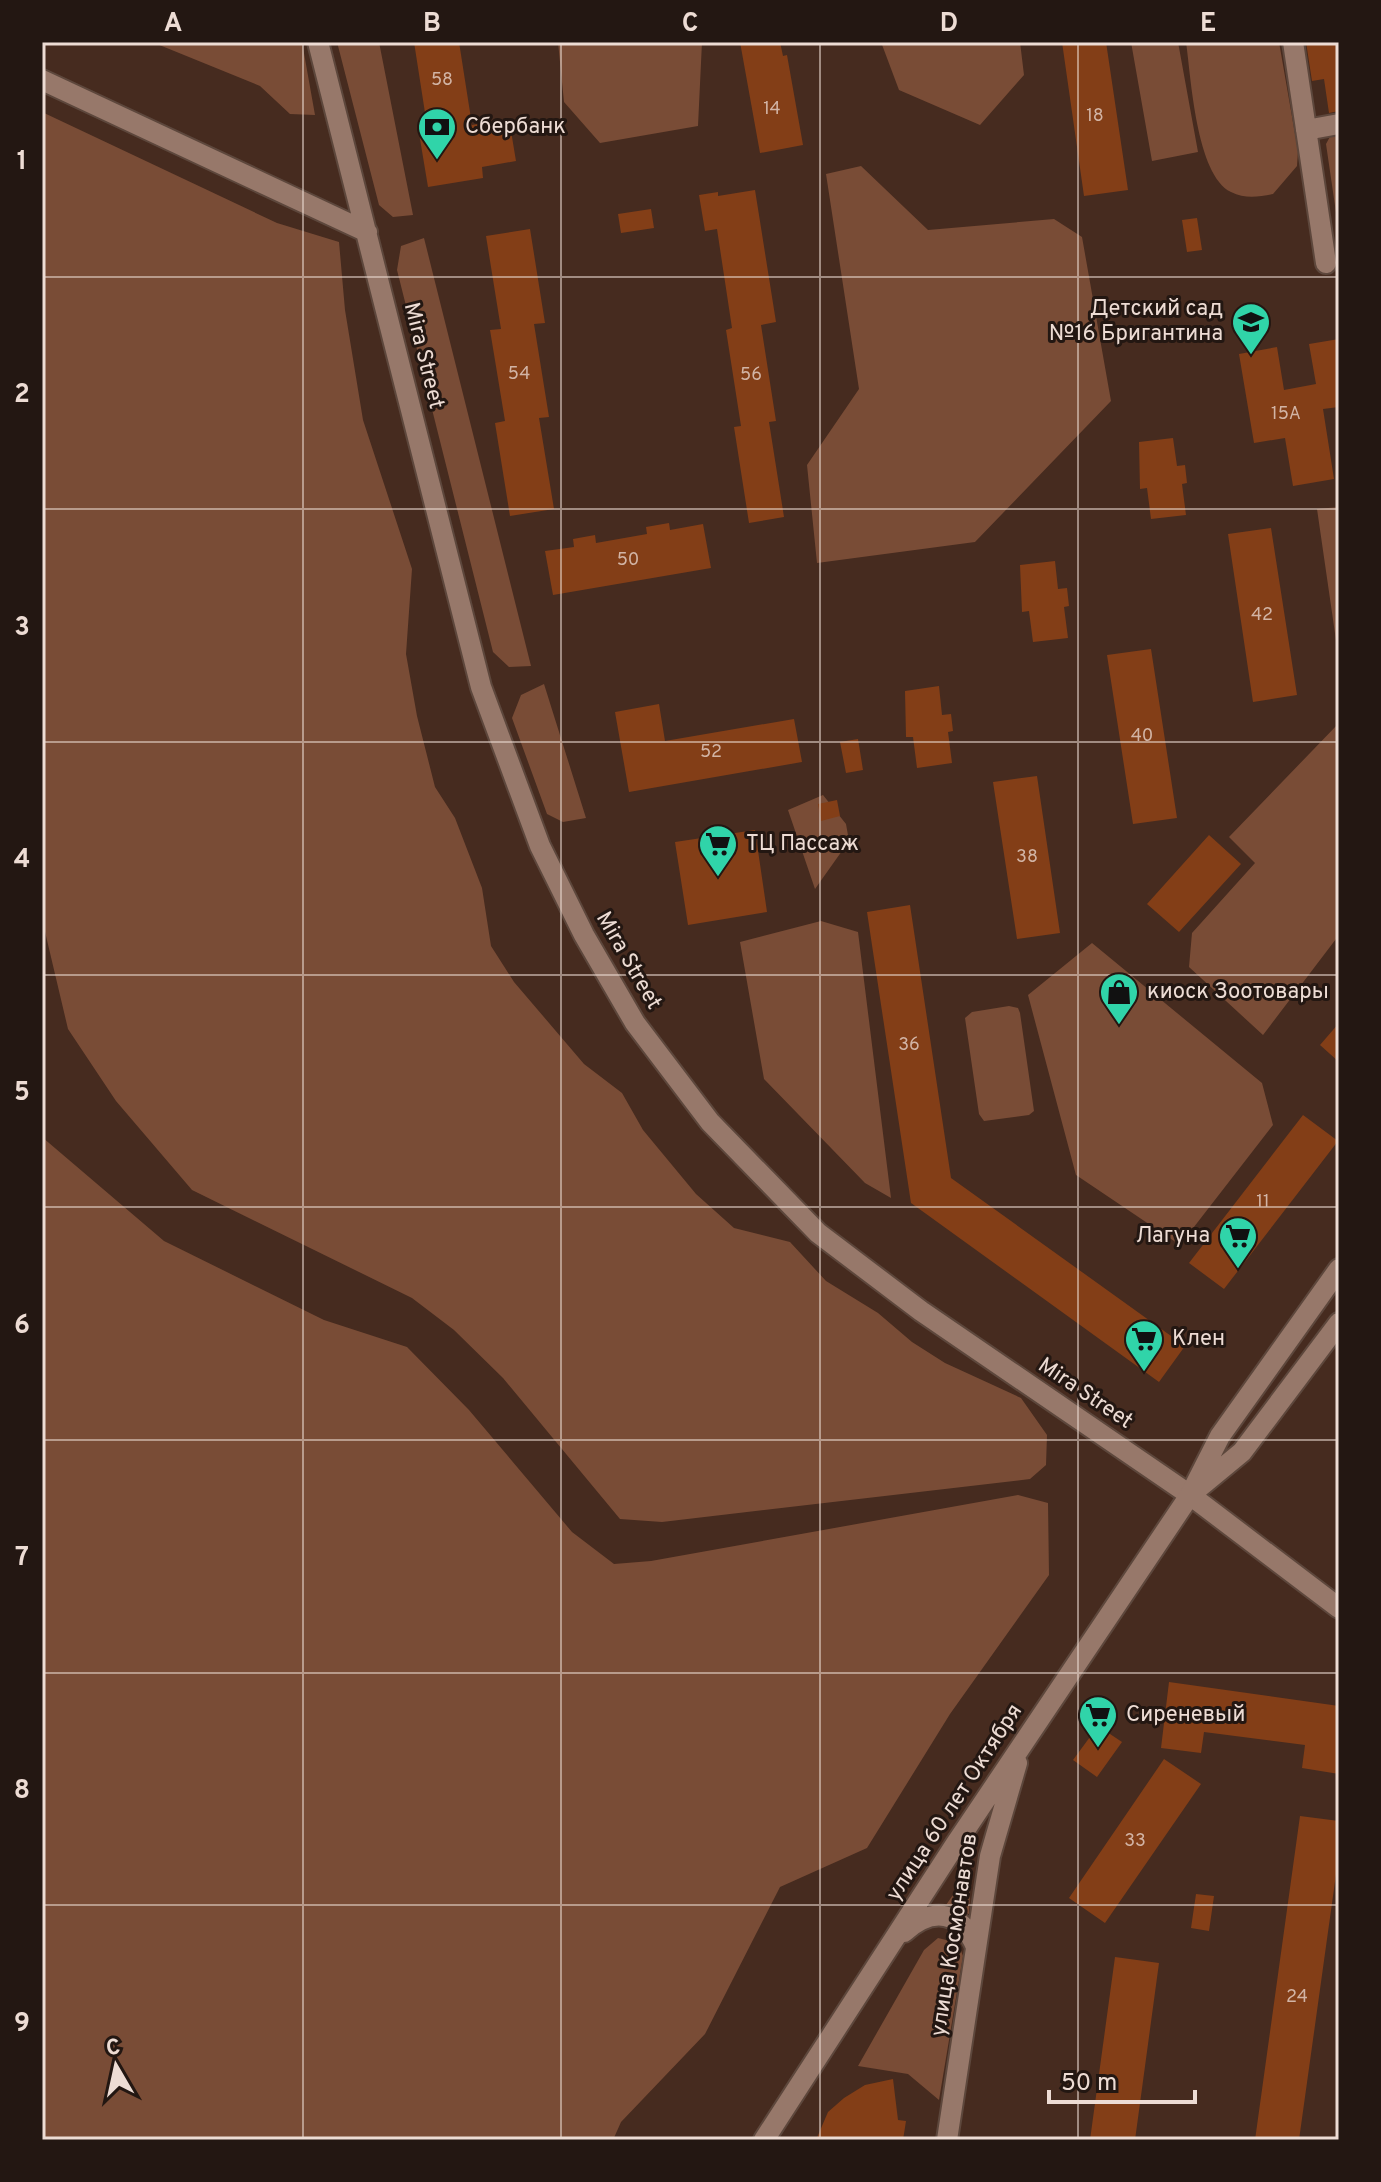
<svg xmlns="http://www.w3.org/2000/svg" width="1381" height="2182" viewBox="0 0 1381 2182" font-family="Overpass,sans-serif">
	<rect width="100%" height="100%" fill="#462b1f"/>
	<path fill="#794c36" d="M152,42H302L315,115L290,114L260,86Z
		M337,42H379L413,215L393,217L379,205Z
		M558,42H702L698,126L600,143L564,102Z
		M881,42H1020L1024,75L980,125L899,90Z
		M1131,42H1178L1198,152L1152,161Z
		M1186,42H1279L1298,151L1297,166L1273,194C1258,197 1245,199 1231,192C1196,175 1191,77 1186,42Z
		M42,112L277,223L339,242L345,310L363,420L412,569L406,654L417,716L435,787L455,818L482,888L491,946L514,982L584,1064L622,1093L643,1130L696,1194L734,1228L790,1242L826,1281L878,1313L912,1342L945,1363L1021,1398L1047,1435L1046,1465L1030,1479L662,1522L620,1519L503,1378L454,1330L412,1298L192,1190L116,1101L68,1029L42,919Z
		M1339,130V233L1326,144L1333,131Z
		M861,166L928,230L1054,219L1082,237L1111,401L975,542L817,563L807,465L859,389L826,174Z
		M424,238L531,666L509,667L493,652L397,270L401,246Z
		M1339,507V661L1317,509Z
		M544,684L586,818L563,822L547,814L512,718L521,695Z
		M1339,723V935L1263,1035L1189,967L1192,933L1255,863L1229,837Z
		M823,795L846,824L849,841L815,889L788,810Z
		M821,921L858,932L891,1198L865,1183L764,1079L740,942Z
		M1092,943L1262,1083L1273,1125L1180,1245L1076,1175L1028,995Z
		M1009,1006L1018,1008L1020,1013L1034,1111L1029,1115L984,1121L979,1114L965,1018L972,1012Z
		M42,1137L164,1241L324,1320L407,1347L469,1410L572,1532L614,1564L651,1561L1018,1495L1048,1503L1049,1575L950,1714L867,1848L780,1887L705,2034L621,2122L613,2140H42Z
		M971,1869L969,1914L946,1905Z
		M938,1938L958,1943L963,1956L939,2100L908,2074L858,2066L924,1950Z"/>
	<path fill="#833e17" d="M414,42H459L472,125L509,119L516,161L482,167L483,178L428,187L419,133L428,132Z
		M740,42H780L783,56L787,55L803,145L760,153Z
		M1062,42H1106L1128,190L1084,196Z
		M1306,42H1339V111L1329,113L1324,79L1312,81Z
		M755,190L776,322L761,325L776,421L769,422L784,517L749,523L734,427L741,426L726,330L732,328L717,229L705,231L699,195L718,192V196Z
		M651,209L654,228L621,233L618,214Z
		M1197,218L1202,250L1187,252L1182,220Z
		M530,229L545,323L534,324L549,417L539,418L554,509L510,516L495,423L505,421L490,330L501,329L486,236Z
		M1339,339V407L1323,409L1334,479L1293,486L1285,438L1254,443L1239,354L1277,347L1284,390L1316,384L1309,344Z
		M1173,438L1177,466L1185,465L1187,483L1182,484L1186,515L1151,519L1147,488L1140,489L1139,442Z
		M669,523L670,530L703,524L711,568L553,595L545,551L574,547L573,539L595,535L596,543L647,534L646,527Z
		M1271,528L1297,695L1253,702L1228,534Z
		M1055,561L1058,589L1067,588L1069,606L1064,607L1068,638L1033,642L1029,611L1022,612L1020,565Z
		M1151,649L1177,818L1133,824L1107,655Z
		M939,686L942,715L951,714L953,731L948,732L952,763L917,768L913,737H906L905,691Z
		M659,704L665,741L794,719L802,762L629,792L615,712Z
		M858,739L863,770L846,773L840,742Z
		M1037,776L1060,933L1017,939L993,782Z
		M837,800L840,816L821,821L818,804Z
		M755,830L767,912L688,925L675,842Z
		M1209,835L1241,864L1179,932L1147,904Z
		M910,905L951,1178L1185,1346L1159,1382L911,1203L867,912Z
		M1339,1023V1062L1320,1045Z
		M1303,1115L1338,1141L1224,1289L1189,1263Z
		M1169,1682L1339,1706V1774L1302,1768L1305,1745L1204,1732L1201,1753L1161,1748Z
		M1098,1726L1122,1742L1097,1777L1073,1760Z
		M1164,1759L1201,1784L1105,1923L1069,1898Z
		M1300,1816L1339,1821V1853L1299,2140H1255Z
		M1196,1894L1214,1896L1209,1931L1191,1928Z
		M1115,1957L1159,1963L1135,2140H1090Z
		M893,2079L898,2120L906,2121L903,2140H816L828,2112L844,2098L865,2085Z"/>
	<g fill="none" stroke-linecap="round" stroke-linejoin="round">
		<defs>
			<path id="street" d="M318,42L481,687L540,846L584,935L635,1023L710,1122L818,1233L921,1311L1190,1495
				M1293,42L1326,263
				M42,80L367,232
				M1306,130L1339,124"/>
			<path id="secondary" d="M1196,1490L1242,1452L1339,1323
				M1190,1495L1339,1608
				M904,1932C933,1906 961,1911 976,1947
				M764,2140L955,1845L1190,1495L1220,1436L1339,1269
				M947,2140L990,1856L1017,1763"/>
		</defs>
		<use href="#street" stroke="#5d473c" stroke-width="24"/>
		<use href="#secondary" stroke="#5d473c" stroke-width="24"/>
		<use href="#street" stroke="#97786a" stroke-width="20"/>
		<use href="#secondary" stroke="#97786a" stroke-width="20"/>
	</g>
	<path fill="none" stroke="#eddcd4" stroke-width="2" stroke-opacity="0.55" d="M303,42V2140M561,42V2140M820,42V2140M1078,42V2140M42,277H1339M42,509H1339M42,742H1339M42,975H1339M42,1207H1339M42,1440H1339M42,1673H1339M42,1905H1339"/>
	<defs>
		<symbol id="bank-pin" viewBox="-11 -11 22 30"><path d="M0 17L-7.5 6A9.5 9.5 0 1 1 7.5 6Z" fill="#30d4a9" stroke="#231712"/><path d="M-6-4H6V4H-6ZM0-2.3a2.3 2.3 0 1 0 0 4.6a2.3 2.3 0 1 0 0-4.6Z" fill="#111"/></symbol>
		<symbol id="school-pin" viewBox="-11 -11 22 30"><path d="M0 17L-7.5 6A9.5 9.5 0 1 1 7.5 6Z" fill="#30d4a9" stroke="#231712"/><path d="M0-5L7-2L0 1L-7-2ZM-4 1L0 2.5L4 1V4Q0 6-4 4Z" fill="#111"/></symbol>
		<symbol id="supermarket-pin" viewBox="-11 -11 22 30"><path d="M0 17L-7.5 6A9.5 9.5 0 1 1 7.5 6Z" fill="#30d4a9" stroke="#231712"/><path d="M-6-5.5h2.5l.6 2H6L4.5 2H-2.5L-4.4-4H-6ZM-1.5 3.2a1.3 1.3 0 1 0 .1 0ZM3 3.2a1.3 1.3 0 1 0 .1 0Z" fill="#111"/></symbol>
		<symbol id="shop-pin" viewBox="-11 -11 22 30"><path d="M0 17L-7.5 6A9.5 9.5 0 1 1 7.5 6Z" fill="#30d4a9" stroke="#231712"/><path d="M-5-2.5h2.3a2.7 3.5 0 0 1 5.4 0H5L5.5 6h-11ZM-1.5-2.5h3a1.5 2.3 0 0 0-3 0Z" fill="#111"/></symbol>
	</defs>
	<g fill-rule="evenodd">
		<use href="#bank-pin" x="415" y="105" width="44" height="60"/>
		<use href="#school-pin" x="1229" y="300" width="44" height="60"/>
		<use href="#supermarket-pin" x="696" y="822" width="44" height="60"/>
		<use href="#shop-pin" x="1097" y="970" width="44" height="60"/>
		<use href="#supermarket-pin" x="1216" y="1214" width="44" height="60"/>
		<use href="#supermarket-pin" x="1122" y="1317" width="44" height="60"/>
		<use href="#supermarket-pin" x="1076" y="1693" width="44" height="60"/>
	</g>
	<g text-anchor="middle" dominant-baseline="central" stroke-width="6" stroke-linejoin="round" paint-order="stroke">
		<g font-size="18" fill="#d2b4a5">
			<text x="442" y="80">58</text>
			<text x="772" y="109">14</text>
			<text x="1095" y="116">18</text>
			<text x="519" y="374">54</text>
			<text x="751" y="375">56</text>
			<text x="1286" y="414">15А</text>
			<text x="628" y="560">50</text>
			<text x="1262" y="615">42</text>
			<text x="1142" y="736">40</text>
			<text x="711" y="752">52</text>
			<text x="1027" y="857">38</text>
			<text x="909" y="1045">36</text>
			<text x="1263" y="1202">11</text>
			<text x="1135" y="1841">33</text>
			<text x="1297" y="1997">24</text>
		</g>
		<g font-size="22" fill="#eddcd4" stroke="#231712" text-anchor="start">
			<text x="465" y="127">Сбербанк</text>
			<text x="1223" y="309" text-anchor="end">Детский сад<tspan x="1223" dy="25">№16 Бригантина</tspan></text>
			<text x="746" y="844">ТЦ Пассаж</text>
			<text x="1147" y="992">киоск Зоотовары</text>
			<text x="1210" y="1236" text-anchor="end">Лагуна</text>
			<text x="1172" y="1339">Клен</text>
			<text x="1126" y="1715">Сиреневый</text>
		</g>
		<g font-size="22" fill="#eddcd4" stroke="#231712">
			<text transform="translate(423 356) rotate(76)">Mira Street</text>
			<text transform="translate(628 961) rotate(60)">Mira Street</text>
			<text transform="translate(1085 1394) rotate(34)">Mira Street</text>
			<text transform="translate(955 1803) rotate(-57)">улица 60 лет Октября</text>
			<text transform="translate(955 1935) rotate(-81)">улица Космонавтов</text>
		</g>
	</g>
	<rect width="1381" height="2182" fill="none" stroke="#231712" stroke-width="88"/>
	<g transform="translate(116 2066) rotate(351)" stroke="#231712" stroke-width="6" paint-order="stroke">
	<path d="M0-6L14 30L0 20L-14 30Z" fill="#eddcd4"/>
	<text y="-12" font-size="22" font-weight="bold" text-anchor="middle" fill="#eddcd4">С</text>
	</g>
	<path d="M1049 2090v12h146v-12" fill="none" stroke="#eddcd4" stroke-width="4"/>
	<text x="1061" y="2090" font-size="24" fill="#eddcd4" stroke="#231712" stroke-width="6" paint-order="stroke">50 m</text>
	<rect x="44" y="44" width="1293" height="2094" fill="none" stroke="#eddcd4" stroke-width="3"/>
	<g font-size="26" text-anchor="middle" font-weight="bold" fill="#eddcd4">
		<text x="173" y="31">A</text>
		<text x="432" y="31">B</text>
		<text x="690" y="31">C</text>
		<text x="949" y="31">D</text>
		<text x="1208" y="31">E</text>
		<text x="22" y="169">1</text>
		<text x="22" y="402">2</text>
		<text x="22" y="635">3</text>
		<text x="22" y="867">4</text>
		<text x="22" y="1100">5</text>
		<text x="22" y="1333">6</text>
		<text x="22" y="1565">7</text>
		<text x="22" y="1798">8</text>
		<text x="22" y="2031">9</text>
	</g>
</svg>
